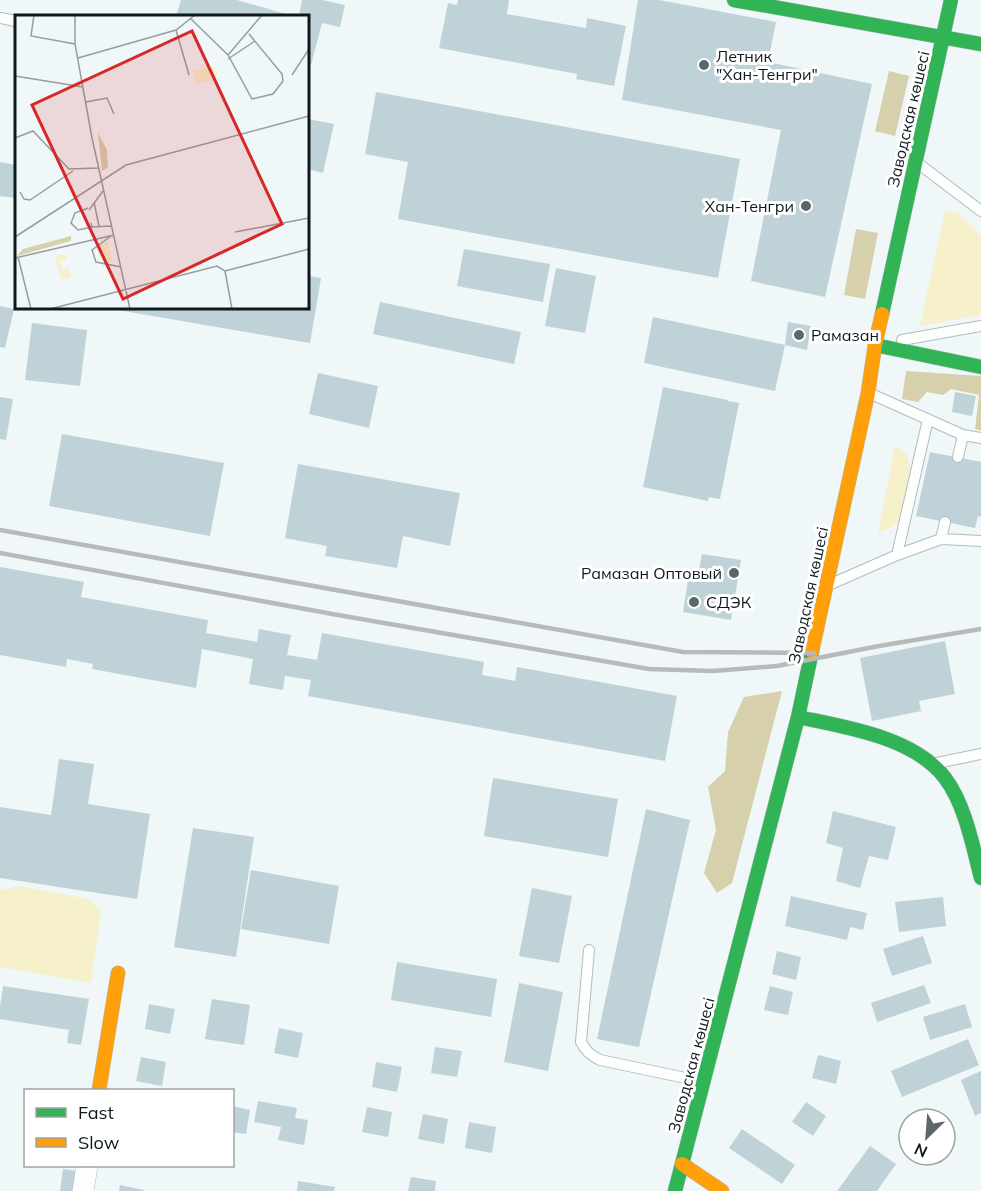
<svg xmlns="http://www.w3.org/2000/svg" width="981" height="1191" viewBox="0 0 981 1191" font-family="Mulish,sans-serif">
	<rect width="100%" height="100%" fill="#f0f7f8"/>
	<path fill="#f6f0cb" d="M945,211L957,212L981,236V315L920,326Z
		M895,445L907,454L911,472L898,524L878,533Z
		M19,886L88,899L101,911L91,983L0,967V890Z"/>
	<path fill="#d6d0ac" d="M889,71L909,76L895,136L875,131Z
		M856,229L878,233L865,299L844,295Z
		M906,371L981,376V431L975,429L979,395L951,389L943,395L927,392L918,402L902,399Z
		M782,691L732,883L717,893L704,873L716,830L708,787L725,771L728,732L744,697Z"/>
	<path fill="#bed2d7" d="M181,0H237L293,16H176Z
		M302,0H322L345,5L340,27L322,23L311,65L308,64V16H299Z
		M458,0H509L507,14L586,28L587,18L626,26L614,86L576,79L577,74L439,48L448,3L457,5Z
		M638,0H659L776,22L768,62L872,84L825,297L751,281L781,130L622,100Z
		M376,92L740,159L718,278L398,219L408,162L365,154Z
		M308,119L334,124L323,173L308,169Z
		M0,162L16,165V198L0,196Z
		M464,249L550,264L543,302L457,286Z
		M556,268L596,276L585,333L545,326Z
		M308,276L321,278L310,343L112,309V308H308Z
		M380,302L521,332L514,364L373,334Z
		M0,306L14,309L5,348L0,347Z
		M653,317L785,345L775,391L644,363Z
		M788,322L811,326L807,350L785,345Z
		M32,323L87,330L80,386L25,380Z
		M318,373L378,386L369,428L309,414Z
		M663,387L728,400V401L739,403L720,499L709,497L708,501L643,487Z
		M955,392L976,396L972,416L952,412Z
		M0,397L13,399L6,440L0,439Z
		M62,434L224,463L210,536L49,506Z
		M930,452L981,462V517L978,516L975,528L916,516Z
		M298,464L460,493L450,546L403,536L397,568L325,556L327,546L285,538Z
		M702,554L741,560L731,620L683,612L690,568L699,570Z
		M0,567L84,582L81,597L208,620L206,633L257,642L259,629L291,635L287,655L317,660L322,633L484,662L482,675L515,681L517,667L677,696L665,761L308,696L311,680L285,676L283,690L249,684L253,659L202,649L196,688L92,669L93,664L67,659L66,667L0,655Z
		M945,641L955,694L919,701L921,711L872,721L860,658Z
		M59,759L94,764L88,804L150,814L137,899L0,878V807L51,815Z
		M493,778L618,799L608,857L484,836Z
		M646,809L690,820L639,1047L597,1039Z
		M833,811L896,827L888,860L869,856L860,888L836,881L843,848L826,843Z
		M193,828L254,837L236,957L174,947Z
		M251,870L339,886L329,944L241,929Z
		M532,888L572,896L559,963L519,956Z
		M791,896L867,913L863,930L850,927L847,940L785,926Z
		M943,897L946,926L899,932L895,902Z
		M923,936L932,963L892,976L883,949Z
		M777,951L801,957L796,980L772,974Z
		M397,962L497,979L491,1017L391,1000Z
		M519,983L563,992L548,1071L504,1062Z
		M924,985L931,1003L877,1022L871,1003Z
		M3,986L89,999L81,1045L67,1043L69,1030L0,1019V1006Z
		M770,986L793,992L788,1015L764,1010Z
		M212,999L250,1005L244,1045L205,1039Z
		M149,1004L175,1009L170,1034L145,1029Z
		M965,1004L972,1027L930,1040L923,1017Z
		M279,1028L303,1033L298,1058L274,1053Z
		M968,1039L979,1065L902,1097L891,1071Z
		M435,1047L462,1051L457,1077L431,1073Z
		M818,1055L841,1061L836,1084L812,1078Z
		M141,1057L166,1062L162,1086L136,1081Z
		M376,1062L402,1067L397,1092L372,1087Z
		M981,1071V1113L975,1116L961,1080Z
		M258,1101L297,1108L295,1118L308,1120L304,1145L278,1140L281,1127L254,1122Z
		M806,1102L826,1116L813,1136L792,1122Z
		M232,1106L250,1110L246,1134L232,1132Z
		M367,1107L392,1112L388,1137L362,1132Z
		M423,1114L448,1119L444,1144L418,1139Z
		M469,1122L496,1127L492,1153L465,1148Z
		M742,1129L795,1165L782,1184L729,1148Z
		M870,1146L896,1164L877,1191H837Z
		M63,1169L84,1172L82,1191H60Z
		M411,1177L436,1181L435,1191H408Z
		M298,1181L335,1187L334,1191H297Z
		M120,1185L144,1190V1191H119Z"/>
	<g fill="none" stroke-linecap="round" stroke-linejoin="round">
		<defs>
			<path id="lane" d="M0,18L16,21
				M919,164L981,211
				M902,340L981,326
				M869,393L963,435L958,457
				M963,435L981,438
				M941,539L981,541
				M897,555L928,419
				M831,584L897,555L941,539L945,522
				M937,763L981,754
				M589,950L581,1042C586,1051 590,1055 600,1060L700,1081"/>
			<path id="street" d="M83,1191L87,1166"/>
			<path id="fast" d="M734,0L981,44
				M882,314L951,0
				M875,345L981,367
				M798,717C845,727 914,737 945,778C965,804 973,847 981,878
				M675,1191L798,717L812,651"/>
			<path id="slow" d="M812,651L868,393L875,345L882,314
				M99,1090L118,973
				M682,1164L722,1191"/>
		</defs>
		<use href="#lane" stroke="#b3bbbd" stroke-width="12"/>
		<use href="#street" stroke="#b3bbbd" stroke-width="22"/>
		<use href="#fast" stroke="#b3bbbd" stroke-width="15"/>
		<use href="#slow" stroke="#b3bbbd" stroke-width="15"/>
		<use href="#lane" stroke="#fdfefe" stroke-width="10"/>
		<use href="#street" stroke="#fdfefe" stroke-width="21"/>
		<use href="#fast" stroke="#30b455" stroke-width="14"/>
		<use href="#slow" stroke="#ff9f0a" stroke-width="14"/>
		<path stroke="#b8baba" stroke-width="4.5" d="M0,530L683,652L814,653
			M0,553L338,615L649,669L713,671L777,666L879,646L981,629"/>
	</g>
	<g fill="#5d6769" stroke="#fff" stroke-width="2">
		<circle cx="704" cy="65" r="6"/>
		<circle cx="806" cy="206" r="6"/>
		<circle cx="799" cy="335" r="6"/>
		<circle cx="734" cy="573" r="6"/>
		<circle cx="694" cy="602" r="6"/>
	</g>
	<g text-anchor="middle" dominant-baseline="central" stroke-width="6" stroke-linejoin="round" paint-order="stroke">
		<g font-size="16" fill="#0e191c" stroke="#fff" text-anchor="start">
			<text x="716" y="56">Летник<tspan x="716" dy="18">"Хан-Тенгри"</tspan></text>
			<text x="794" y="206" text-anchor="end">Хан-Тенгри</text>
			<text x="811" y="335">Рамазан</text>
			<text x="722" y="573" text-anchor="end">Рамазан Оптовый</text>
			<text x="706" y="602">СДЭК</text>
		</g>
		<g font-size="16" fill="#0e191c" stroke="#fff">
			<text transform="translate(908 119) rotate(-77)">Заводская көшесі</text>
			<text transform="translate(808 595) rotate(-78)">Заводская көшесі</text>
			<text transform="translate(691 1065) rotate(-75)">Заводская көшесі</text>
		</g>
	</g>
	<g transform="translate(15 15)">
		<rect width="294" height="294" fill="#f0f7f8"/>
		<path d="M198,51L202,58L200,65L182,69L178,56ZM93,226L97,247H95L85,244L82,233ZM50,239L52,245L45,247L47,254L54,252L56,262L46,264L40,241Z" fill="#f6f0cb"/>
		<path d="M83,118L92,135L93,152L87,156ZM56,221V226L2,241L8,234Z" fill="#d6d0ac"/>
		<path fill="none" stroke="#969ea0" stroke-width="1.5" d="M19,0L16,21L60,29M60,0V29L77,123L115,294M176,4L213,40L237,84L258,79L268,66L267,59L234,19M161,15L174,60M213,40L247,0M63,43L161,15L180,0M213,44L240,26M277,60L294,34M0,61L68,72M71,87L92,83L99,99M0,123L18,116L54,154L83,153M5,177L9,184L15,185L58,156M79,187L84,211M73,193L60,198L56,208L63,215L77,212M74,195L88,176M76,208L77,212L96,211M220,217L294,203M96,221L77,235L81,247L106,252M0,222L111,150L294,101M3,242L16,294M0,243L99,220M210,256L217,294M35,294L202,251L210,256L294,234"/>
		<path fill="#d62828" fill-opacity="0.15" stroke="#d62828" stroke-width="3" d="M177,16L267,209L108,284L17,90Z"/>
		<rect width="294" height="294" fill="none" stroke="#0e191c" stroke-width="3"/>
	</g>
	<rect x="24" y="1089" width="210" height="78" fill="#ffffff" stroke="#9fa3a4" stroke-width="1.5"/>
	<rect x="36" y="1108" width="30" height="9" fill="#30b455" stroke="#9fa3a4" stroke-width="1.5"/>
	<text x="78" y="1119" font-size="18" fill="#0e191c">Fast</text>
	<rect x="36" y="1138" width="30" height="9" fill="#ff9f0a" stroke="#9fa3a4" stroke-width="1.5"/>
	<text x="78" y="1149" font-size="18" fill="#0e191c">Slow</text>
	<g transform="translate(927 1137) rotate(205)"><circle r="28" fill="#ffffff" stroke="#9fa3a4" stroke-width="1.5"/>
	<path d="M0-4.5L10 22L0 15L-10 22Z" fill="#5d6769"/>
	<text y="-9" font-size="16" font-weight="bold" text-anchor="middle" fill="#0e191c">N</text>
	</g>
</svg>
